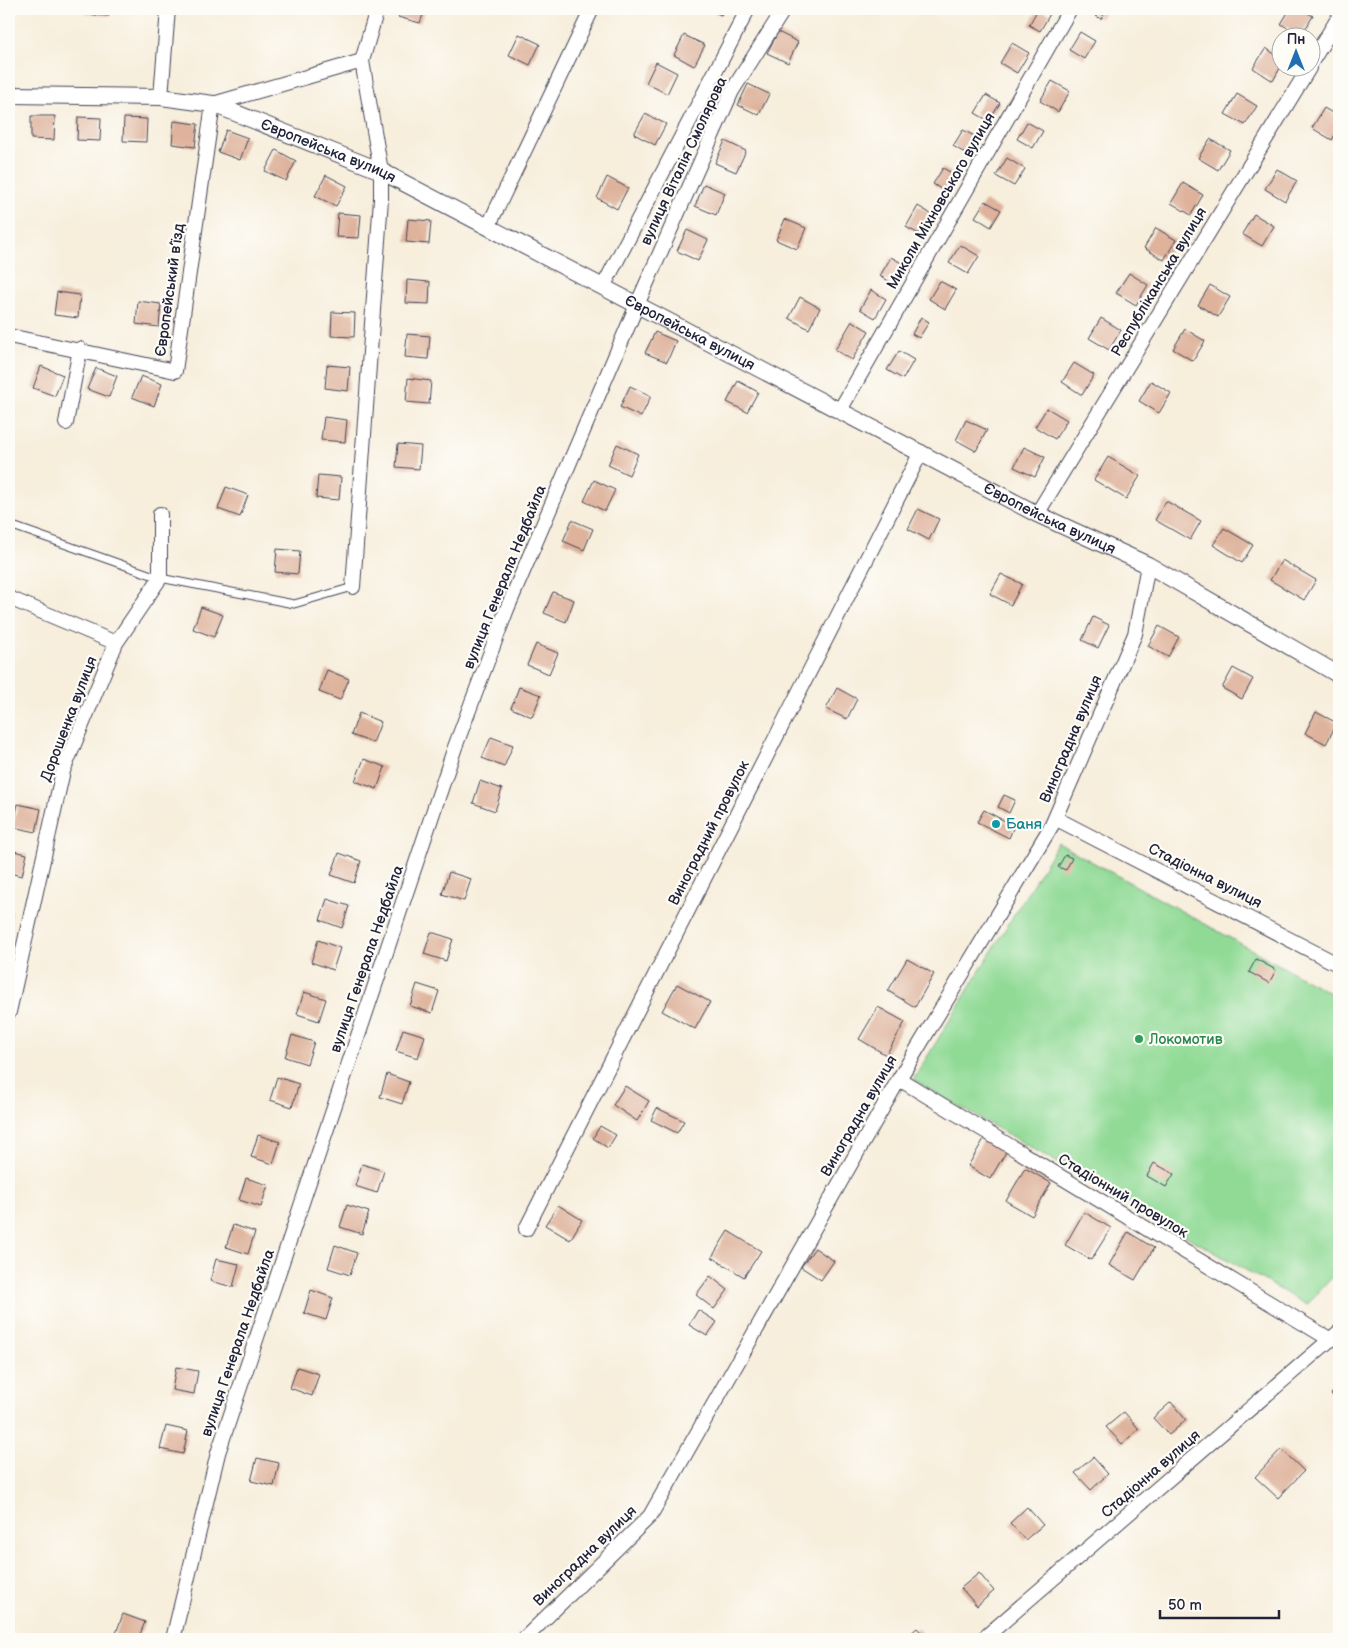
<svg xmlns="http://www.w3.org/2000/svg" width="1348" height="1648" viewBox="0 0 1348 1648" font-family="'Balsamiq Sans',sans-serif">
	<rect width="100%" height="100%" fill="#fdfcf7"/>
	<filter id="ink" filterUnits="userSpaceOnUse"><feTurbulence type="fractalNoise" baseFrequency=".02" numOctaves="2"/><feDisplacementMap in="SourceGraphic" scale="10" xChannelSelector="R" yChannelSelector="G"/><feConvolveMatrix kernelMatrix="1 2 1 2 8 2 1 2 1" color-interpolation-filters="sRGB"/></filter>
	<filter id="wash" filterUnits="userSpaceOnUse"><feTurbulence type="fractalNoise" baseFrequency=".0096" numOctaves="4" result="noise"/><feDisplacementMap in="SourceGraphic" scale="20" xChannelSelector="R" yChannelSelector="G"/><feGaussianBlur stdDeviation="1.12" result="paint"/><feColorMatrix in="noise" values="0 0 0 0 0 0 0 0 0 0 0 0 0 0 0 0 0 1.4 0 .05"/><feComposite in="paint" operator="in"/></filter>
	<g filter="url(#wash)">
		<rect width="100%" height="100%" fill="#f7eedc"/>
		<path fill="#90da95" stroke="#597e68" d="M1058,843L1339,998V1270L1307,1305L913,1080Z"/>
		<g id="blocks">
			<path fill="#deb29b" d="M87,9H110L109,16L86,14Z
				M400,9H425L420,23L398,17Z
				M708,9H724L721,15Z
				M1038,9L1050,14L1040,31L1029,25Z
				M1090,9H1107L1101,19L1088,11Z
				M1290,9H1301L1313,16L1301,36L1281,24Z
				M778,32L798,42L788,63L767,53Z
				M1080,32L1095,41L1084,59L1069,50Z
				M519,34L540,44L530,65L509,55Z
				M684,35L705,45L694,66L674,55Z
				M1012,43L1029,53L1017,73L1000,63Z
				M1266,48L1280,58V68L1273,81L1253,68Z
				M656,62L677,73L667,94L646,83Z
				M1052,81L1070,91L1058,112L1040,101Z
				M748,84L769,94L759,115L738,105Z
				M1237,94L1257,106L1245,125L1225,114Z
				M986,95L1000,103L989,121L975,113Z
				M1324,108L1339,117V128L1332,140L1312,128Z
				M645,114L666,124L655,145L634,134Z
				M31,116H55L54,140L31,139Z
				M78,117L101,118L100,141L77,140Z
				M124,118L147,119L146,142L123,141Z
				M174,121L198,124L195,147L172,144Z
				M1027,122L1043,131L1033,148L1017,139Z
				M226,130L248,138L240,160L218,152Z
				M963,130L978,138L968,155L953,146Z
				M1210,139L1230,150L1218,170L1198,158Z
				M725,141L746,151L736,172L715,163Z
				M276,150L296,161L286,181L265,171Z
				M1007,158L1025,169L1014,186L996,176Z
				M943,168L957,176L947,193L933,184Z
				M1277,169L1297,181L1285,201L1265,189Z
				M326,175L347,186L336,206L315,196Z
				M607,177L628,188L617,209L597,198Z
				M1183,183L1203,195L1191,215L1171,203Z
				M704,184L725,193L716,215L695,206Z
				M985,201L1001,210L991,227L975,217Z
				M918,206L931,214L919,234L906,227Z
				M338,213L361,215L359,238L336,237Z
				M1254,214L1274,226L1262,246L1242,234Z
				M408,219L431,221L429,244L406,242Z
				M785,219L806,228L797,249L776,240Z
				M1156,228L1176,240L1164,260L1144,248Z
				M687,230L708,240L698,261L677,251Z
				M960,245L979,256L968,274L949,263Z
				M891,257L905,265L894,284L880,276Z
				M1129,273L1148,285L1136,305L1116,293Z
				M407,280L430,282L429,304L406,303Z
				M940,281L956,290L945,309L929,299Z
				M1210,285L1230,297L1218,317L1198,305Z
				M871,290L886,299L875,318L860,309Z
				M57,292L80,295L78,318L54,315Z
				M800,297L820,308L809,329L789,318Z
				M138,301L161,304L159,327L136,324Z
				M332,312L355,313L354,337L331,336Z
				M921,317L929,322L919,338L912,334Z
				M1101,318L1121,330L1109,350L1089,338Z
				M852,321L869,331L852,360L835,350Z
				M1185,329L1205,341L1193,361L1173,349Z
				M655,332L676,341L667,362L645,353Z
				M407,334L430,336L428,359L405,357Z
				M899,351L914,360L903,379L887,370Z
				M1074,363L1094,375L1082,395L1062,382Z
				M327,365L350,367L348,391L325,388Z
				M41,366L63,375L55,396L33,388Z
				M96,368L117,376L109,397L87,389Z
				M141,376L162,384L154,406L132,397Z
				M408,378L431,381L429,404L406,402Z
				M738,381L758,392L747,412L727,402Z
				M1151,381L1171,393L1159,413L1139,401Z
				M630,386L651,396L641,417L620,407Z
				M1047,408L1067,420L1055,439L1035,427Z
				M324,417L347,420L345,442L321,440Z
				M966,420L987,430L976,451L956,440Z
				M398,444L421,446L419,469L396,467Z
				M617,444L638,454L629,475L608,465Z
				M1024,447L1045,457L1035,477L1014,467Z
				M1108,457L1140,476L1126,499L1094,480Z
				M318,475L341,477L339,500L316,498Z
				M594,480L615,490L605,511L584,501Z
				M226,487L248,495L240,517L218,509Z
				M1166,501L1201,521L1190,540L1155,520Z
				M918,509L939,519L929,540L908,529Z
				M572,520L593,529L584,550L563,541Z
				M1224,528L1253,545L1242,563L1213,545Z
				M277,549L300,551L298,574L275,572Z
				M1282,560L1316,580L1304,600L1270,580Z
				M1001,574L1022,584L1011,605L990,594Z
				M1339,584V595L1335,593Z
				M553,592L574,600L566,622L544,613Z
				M201,607L223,615L214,637L193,629Z
				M1093,617L1109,625L1098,648L1082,640Z
				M1159,626L1179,637L1168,657L1148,646Z
				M536,644L558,653L549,674L527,665Z
				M1233,668L1253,679L1242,699L1222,688Z
				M327,670L349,679L340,700L319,692Z
				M519,687L541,695L532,717L511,708Z
				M837,688L857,699L847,719L826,709Z
				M1316,712L1337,723L1326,744L1305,733Z
				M359,713L381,722L373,743L351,735Z
				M491,737L513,745L504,767L482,758Z
				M364,759L385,767L377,789L355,781Z
				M480,781L502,789L495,811L473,803Z
				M1004,795L1015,800L1009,813L998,807Z
				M18,804L41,809L36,832L13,827Z
				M984,810L1014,826L1009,838L977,822Z
				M9,850L27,854L22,876L9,873Z
				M339,853L361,861L354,883L331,875Z
				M1065,855L1072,858L1066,870L1058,867Z
				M449,872L471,879L464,901L442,894Z
				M327,899L349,906L342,928L320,920Z
				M9,911L12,912L10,925H9Z
				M431,932L453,939L446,961L424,954Z
				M318,940L340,948L333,970L311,962Z
				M907,959L934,974L915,1007L888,991Z
				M1256,959L1276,970L1269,983L1249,972Z
				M417,984L439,991L432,1013L410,1006Z
				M677,984L710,1002L695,1029L662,1011Z
				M304,992L326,999L319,1021L297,1014Z
				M878,1007L905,1022L886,1055L859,1039Z
				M403,1029L425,1036L418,1058L396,1051Z
				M292,1035L314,1042L307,1064L285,1057Z
				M387,1074L409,1082L402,1104L380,1097Z
				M277,1077L299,1084L292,1107L270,1100Z
				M625,1086L649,1101L637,1121L613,1105Z
				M657,1108L684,1121L677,1133L651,1120Z
				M600,1126L616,1135L608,1148L593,1138Z
				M258,1135L280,1142L273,1164L251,1157Z
				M984,1139L1006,1152L990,1179L968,1166Z
				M1154,1163L1174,1174L1166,1187L1147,1176Z
				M362,1164L384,1171L377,1193L355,1186Z
				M1025,1168L1051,1183L1032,1216L1006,1201Z
				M246,1178L268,1185L261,1207L239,1200Z
				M347,1205L369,1212L362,1234L340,1227Z
				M558,1205L582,1220L570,1240L545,1225Z
				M1084,1212L1111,1228L1091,1260L1065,1245Z
				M233,1225L255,1232L248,1254L226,1247Z
				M728,1231L761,1251L744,1277L712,1257Z
				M1128,1232L1154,1248L1135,1280L1109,1265Z
				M335,1245L357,1253L350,1275L328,1268Z
				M815,1248L834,1261L821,1280L801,1267Z
				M216,1259L239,1264L233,1287L210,1281Z
				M710,1276L728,1290L714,1309L696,1295Z
				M311,1290L333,1298L326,1320L304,1313Z
				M698,1310L717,1322L707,1336L689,1325Z
				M176,1367L198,1371L194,1394L172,1390Z
				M297,1367L319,1374L312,1396L290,1388Z
				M1339,1386V1403L1331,1394Z
				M1171,1402L1186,1420L1169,1435L1153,1418Z
				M1124,1412L1139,1429L1122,1444L1106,1427Z
				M166,1426L188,1431L183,1454L160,1449Z
				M1281,1449L1304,1471L1278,1498L1255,1477Z
				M1093,1457L1108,1474L1091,1490L1075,1473Z
				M257,1458L279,1463L274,1486L251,1481Z
				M1027,1507L1043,1525L1025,1540L1010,1523Z
				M979,1573L994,1591L977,1606L961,1588Z
				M123,1614L145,1622L138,1639H124L115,1636Z
				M917,1628L928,1639H904Z"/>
		</g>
	</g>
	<g filter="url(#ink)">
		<use href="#blocks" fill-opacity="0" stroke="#424153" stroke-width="1"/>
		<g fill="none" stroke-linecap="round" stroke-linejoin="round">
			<defs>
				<path id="service" d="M9,527L10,525L160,578L294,604L353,587"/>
				<path id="minor" d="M1310,64L1339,17
					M161,97L168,9
					M488,227L592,9
					M603,287L748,9
					M9,336L175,371L213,104L362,61
					M840,410L1070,9
					M66,423L80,349
					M1037,514L1309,68
					M353,587L381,199V171L362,61L377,9
					M9,598L116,643L160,578V514
					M1055,818L1339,965
					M9,1012L63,771L116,643
					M899,1079L1331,1340
					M526,1229L921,452
					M173,1639L218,1453L455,747L507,609L637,305L732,91L784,9
					M524,1639L650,1516L899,1079L1052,825L1135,634L1148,565
					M983,1639L1339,1332"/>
				<g id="tertiary">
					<path id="s1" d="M9,95L161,97L213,104L381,171L1037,514L1148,565L1339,675"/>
				</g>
			</defs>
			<use href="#service" stroke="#424153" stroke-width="9"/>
			<use href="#minor" stroke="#424153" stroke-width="16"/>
			<use href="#tertiary" stroke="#424153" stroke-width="18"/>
			<use href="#service" stroke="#fff" stroke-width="7"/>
			<use href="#minor" stroke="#fff" stroke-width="14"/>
			<use href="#tertiary" stroke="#fff" stroke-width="16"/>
		</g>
	</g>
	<circle fill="#0f9aa8" stroke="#fdfcf7" stroke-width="2" cx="996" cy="824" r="5"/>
	<circle fill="#2e9e5b" stroke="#fdfcf7" stroke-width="2" cx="1139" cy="1039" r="5"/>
	<g text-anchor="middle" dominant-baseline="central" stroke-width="4.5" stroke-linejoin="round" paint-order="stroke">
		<g font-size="15" fill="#22223b" stroke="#fdfcf7">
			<text stroke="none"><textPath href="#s1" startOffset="329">Європейська вулиця</textPath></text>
			<text transform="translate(684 161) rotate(-65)">вулиця Віталія Смолярова</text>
			<text transform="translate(941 201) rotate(-60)">Миколи Міхновського вулиця</text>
			<text transform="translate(1159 282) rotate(-59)">Республіканська вулиця</text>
			<text transform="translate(170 290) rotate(-82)">Європейський в’їзд</text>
			<text stroke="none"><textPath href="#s1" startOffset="734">Європейська вулиця</textPath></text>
			<text stroke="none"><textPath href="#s1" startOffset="1139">Європейська вулиця</textPath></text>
			<text transform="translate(505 577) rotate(-68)">вулиця Генерала Недбайла</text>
			<text transform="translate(69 719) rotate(-69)">Дорошенка вулиця</text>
			<text transform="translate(1071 739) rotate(-67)">Виноградна вулиця</text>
			<text transform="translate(709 833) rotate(-63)">Виноградний провулок</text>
			<text transform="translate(1205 876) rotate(27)">Стадіонна вулиця</text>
			<text transform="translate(367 959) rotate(-71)">вулиця Генерала Недбайла</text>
			<text transform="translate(859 1116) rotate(-60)">Виноградна вулиця</text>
			<text transform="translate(1123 1196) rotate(31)">Стадіонний провулок</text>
			<text transform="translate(238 1343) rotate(-71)">вулиця Генерала Недбайла</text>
			<text transform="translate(1151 1474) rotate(-41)">Стадіонна вулиця</text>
			<text transform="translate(585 1556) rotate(-44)">Виноградна вулиця</text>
		</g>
		<g font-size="15" fill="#0d838f" stroke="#fdfcf7" text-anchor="start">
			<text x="1006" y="824">Баня</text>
		</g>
		<g font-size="15" fill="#27864d" stroke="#fdfcf7" text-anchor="start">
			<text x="1149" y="1039">Локомотив</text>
		</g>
	</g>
	<rect width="1348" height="1648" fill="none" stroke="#fdfcf7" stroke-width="30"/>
	<g transform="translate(1296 52)"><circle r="24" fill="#fdfcf7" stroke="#a5a5ac"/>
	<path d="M0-4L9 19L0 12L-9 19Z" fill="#1f6fb2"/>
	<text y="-8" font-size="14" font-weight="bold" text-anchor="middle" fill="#22223b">Пн</text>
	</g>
	<path d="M1160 1610v8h119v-8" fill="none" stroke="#22223b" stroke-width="2.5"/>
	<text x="1168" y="1610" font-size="15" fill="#22223b" stroke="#fdfcf7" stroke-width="4" paint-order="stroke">50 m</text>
</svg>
